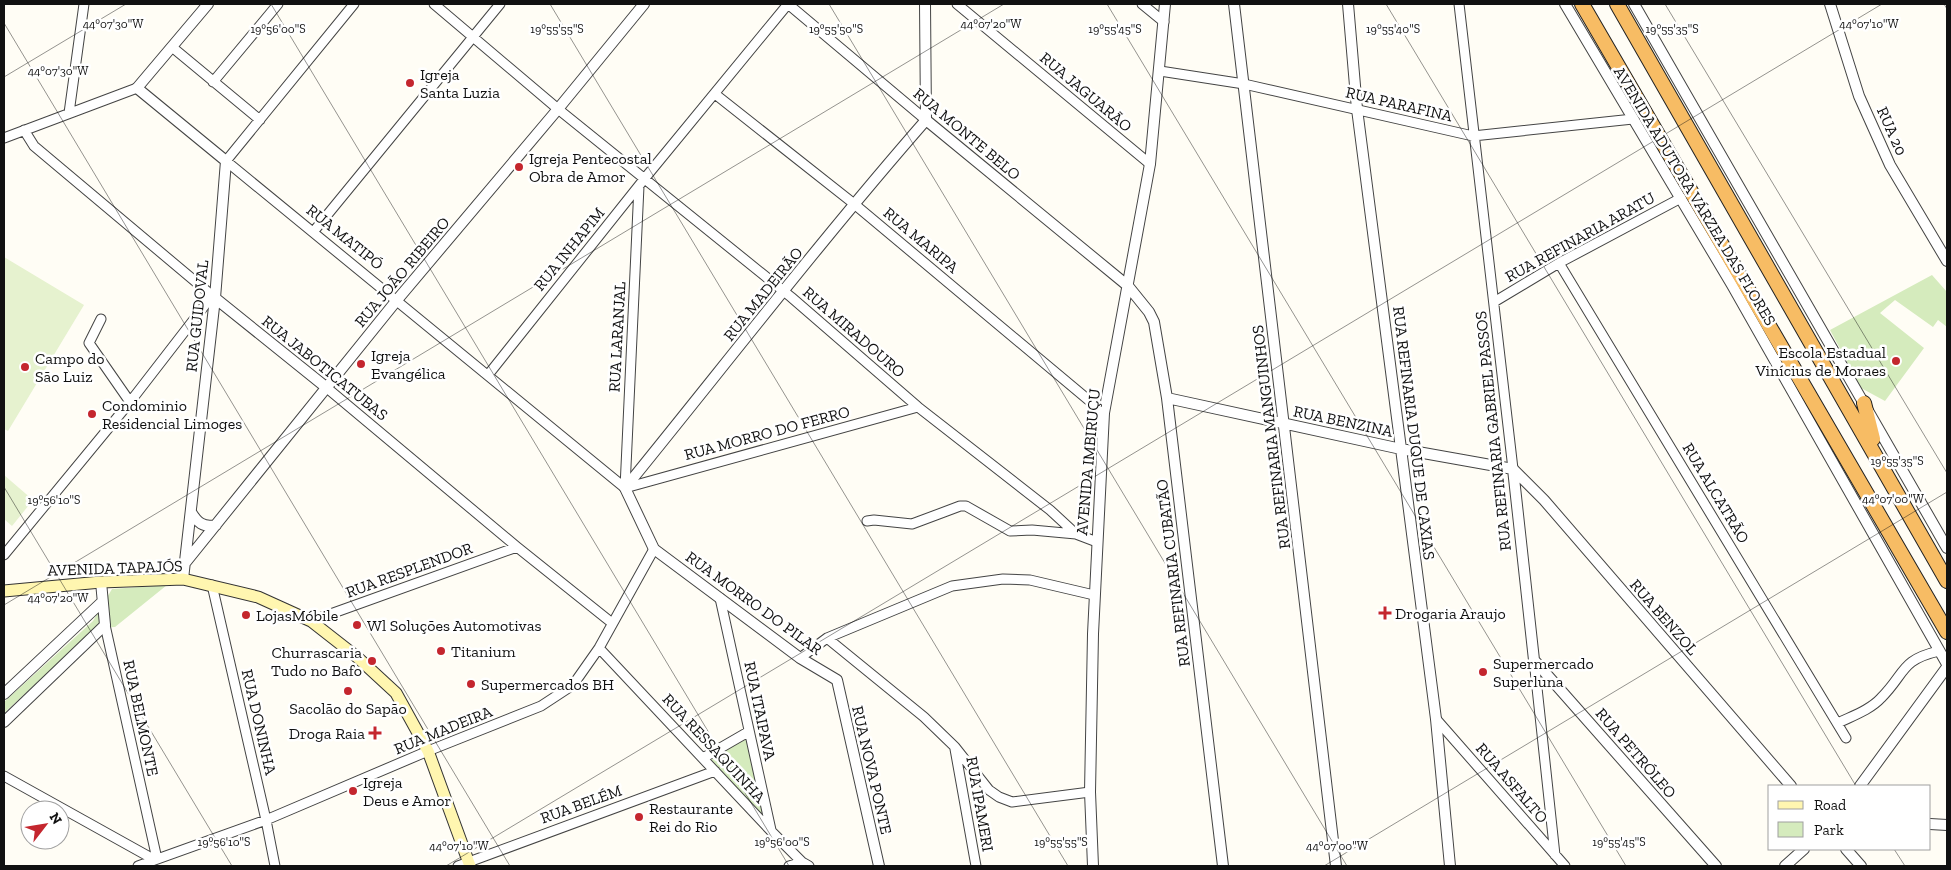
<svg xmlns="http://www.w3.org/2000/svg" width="1951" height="870" viewBox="0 0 1951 870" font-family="'Zilla Slab',serif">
	<rect width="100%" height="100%" fill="#fffdf5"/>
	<path fill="#d5ebbd" d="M1932,275L1947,292V327L1938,320L1933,327L1895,300L1880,313L1924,348L1885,401L1861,388L1830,330Z
		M167,585L115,627L96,628L4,713V702L93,621L112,589Z
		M746,736L768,826L705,758Z"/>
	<path fill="#e6f2cf" d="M4,257L84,305L8,431L4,429Z
		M4,475L33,500L12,526L4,519Z"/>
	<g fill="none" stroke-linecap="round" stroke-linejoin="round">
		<defs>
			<path id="minor" d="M354,4L226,161L625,488
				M434,4L558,109L791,297L918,407L1050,510L1076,534L1097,542
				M957,4L1150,164
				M1142,4L1164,22
				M1459,4L1513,469
				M172,47L260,120
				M1160,71L1244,84L1473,136L1633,119
				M213,82L278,4
				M715,94L853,203L1104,413
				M69,113L84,4
				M24,130L34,146L215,298
				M4,138L137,88
				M314,231L500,4
				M1559,263L1846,738
				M1494,302L1559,263L1681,198
				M101,319L89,343L130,402
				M488,375L645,178L788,4L926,120
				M327,388L517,547L612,623
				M625,488L918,407
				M625,488L639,186
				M867,521L874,520L912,524L960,506H966L1010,531L1032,530L1076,534
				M4,555L130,402L212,296
				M212,585L266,820L275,866
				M720,598L771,830
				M311,621L517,547
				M105,625L157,859
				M827,638L924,717L955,747L989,790L999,797L1012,802L1090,792
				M599,648L771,831L802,862L809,866
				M800,658L827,638L952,586L1003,579L1030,580L1094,595
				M1534,660L1555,855
				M1436,719L1565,866
				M1838,723C1852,716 1870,710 1881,698C1906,673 1900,660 1939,651
				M955,749L976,866
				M703,758L748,732
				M4,776L155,860
				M138,866L266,820L428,751L541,706L573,685L599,648L654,549
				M458,866L715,771
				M789,866L802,862"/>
			<path id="tertiary" d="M925,4L926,120
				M1234,4L1336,866
				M1348,4L1357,109L1436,719L1450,866
				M1565,4L1732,285L1947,664
				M1634,4L1947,548
				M1830,4L1859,96L1890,165L1947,261
				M926,120L1128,286L1149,312L1154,322L1167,398L1223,866
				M215,298L327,388
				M1167,398L1401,449L1513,469
				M1513,469L1534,660L1716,866
				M1513,469L1544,500L1791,786
				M191,512C197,522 203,528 216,525
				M185,563L397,300L558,109L644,4
				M183,579L215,298L226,161L137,88L208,4
				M4,694L102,602
				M4,722L105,625L101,582
				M1860,786L1947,667
				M1930,824L1947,825
				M1846,849L1861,866
				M879,866L837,680L800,658L654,549L625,488C725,365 822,239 926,120
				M1093,866L1090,792L1093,634L1104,413L1150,164L1165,4
				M1785,866L1804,849"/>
			<path id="secondary" d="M4,591L101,582L183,579L258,597L311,621L357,657L396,693L428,751L470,866"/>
			<path id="trunk" d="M1582,4L1947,632
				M1617,4L1947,581
				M1864,403L1873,439"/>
		</defs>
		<use href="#minor" stroke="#444" stroke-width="11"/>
		<use href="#tertiary" stroke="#444" stroke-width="12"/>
		<use href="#secondary" stroke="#333" stroke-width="13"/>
		<use href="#trunk" stroke="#222" stroke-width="16"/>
		<use href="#minor" stroke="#fff" stroke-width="9"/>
		<use href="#tertiary" stroke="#fff" stroke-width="10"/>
		<use href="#secondary" stroke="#fff6b0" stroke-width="11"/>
		<use href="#trunk" stroke="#f7bc64" stroke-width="14"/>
	</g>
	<path fill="none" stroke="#111" stroke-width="1" stroke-opacity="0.45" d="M271,4L789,866M550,4L1068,866M829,4L1347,866M1107,4L1626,866M1386,4L1856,786M1665,4L1947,473M1944,4L1947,9M4,23L510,866M4,77L126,4M4,487L232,866M4,605L1004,4M1894,849L1905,866M446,866L1882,4M1324,866L1947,492"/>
	<g fill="#c4262e" stroke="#fff" stroke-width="2">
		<circle cx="410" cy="83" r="5"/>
		<circle cx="519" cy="167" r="5"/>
		<circle cx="1896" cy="361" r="5"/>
		<circle cx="361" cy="364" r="5"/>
		<circle cx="25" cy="367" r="5"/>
		<circle cx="92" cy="414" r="5"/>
		<path d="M1382.5 605.5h5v5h5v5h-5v5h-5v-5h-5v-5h5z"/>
		<circle cx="246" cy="615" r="5"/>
		<circle cx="357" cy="625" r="5"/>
		<circle cx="441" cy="651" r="5"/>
		<circle cx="372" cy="661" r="5"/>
		<circle cx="1483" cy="672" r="5"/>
		<circle cx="471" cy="684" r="5"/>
		<circle cx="348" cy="691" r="5"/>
		<path d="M372.5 725.5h5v5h5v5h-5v5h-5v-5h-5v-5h5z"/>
		<circle cx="353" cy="791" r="5"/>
		<circle cx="639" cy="817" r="5"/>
	</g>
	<g text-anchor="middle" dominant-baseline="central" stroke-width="5" stroke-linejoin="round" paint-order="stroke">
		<g font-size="16" fill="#111" stroke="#fff" text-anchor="start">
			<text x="420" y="74">Igreja<tspan x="420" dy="18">Santa Luzia</tspan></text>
			<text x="529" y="158">Igreja Pentecostal<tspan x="529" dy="18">Obra de Amor</tspan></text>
			<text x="1886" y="352" text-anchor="end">Escola Estadual<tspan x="1886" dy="18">Vinícius de Moraes</tspan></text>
			<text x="371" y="355">Igreja<tspan x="371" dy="18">Evangélica</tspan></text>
			<text x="35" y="358">Campo do<tspan x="35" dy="18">São Luiz</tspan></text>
			<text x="102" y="405">Condominio<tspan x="102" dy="18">Residencial Limoges</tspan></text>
			<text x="1395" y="613">Drogaria Araujo</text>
			<text x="256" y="615">LojasMóbile</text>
			<text x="367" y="625">Wl Soluções Automotivas</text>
			<text x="451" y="651">Titanium</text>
			<text x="362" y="652" text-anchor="end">Churrascaria<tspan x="362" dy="18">Tudo no Bafo</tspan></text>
			<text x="1493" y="663">Supermercado<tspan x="1493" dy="18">Superluna</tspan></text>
			<text x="481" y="684">Supermercados BH</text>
			<text x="348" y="708" text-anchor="middle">Sacolão do Sapão</text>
			<text x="365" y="733" text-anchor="end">Droga Raia</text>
			<text x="363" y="782">Igreja<tspan x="363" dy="18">Deus e Amor</tspan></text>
			<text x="649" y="808">Restaurante<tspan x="649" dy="18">Rei do Rio</tspan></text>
		</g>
		<g font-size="16" fill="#111" stroke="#fff">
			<text transform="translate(1086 92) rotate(40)">RUA JAGUARÃO</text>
			<text transform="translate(1399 104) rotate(13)">RUA PARAFINA</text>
			<text transform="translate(1892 131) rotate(66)">RUA 20</text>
			<text transform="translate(967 134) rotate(40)">RUA MONTE BELO</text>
			<text transform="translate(1695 196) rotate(59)">AVENIDA ADUTORA VÁRZEA DAS FLORES</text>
			<text transform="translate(345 237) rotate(39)">RUA MATIPÓ</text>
			<text transform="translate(1580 237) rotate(-29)">RUA REFINARIA ARATU</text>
			<text transform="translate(921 240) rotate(40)">RUA MARIPA</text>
			<text transform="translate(569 249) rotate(-51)">RUA INHAPIM</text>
			<text transform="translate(402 272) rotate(-50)">RUA JOÃO RIBEIRO</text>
			<text transform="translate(763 294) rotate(-51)">RUA MADEIRÃO</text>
			<text transform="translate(197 316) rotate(-84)">RUA GUIDOVAL</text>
			<text transform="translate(854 332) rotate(41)">RUA MIRADOURO</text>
			<text transform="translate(617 337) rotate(-87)">RUA LARANJAL</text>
			<text transform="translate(325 368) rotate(39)">RUA JABOTICATUBAS</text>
			<text transform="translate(1343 421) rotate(12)">RUA BENZINA</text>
			<text transform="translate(1493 431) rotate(-96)">RUA REFINARIA GABRIEL PASSOS</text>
			<text transform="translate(767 433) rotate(-15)">RUA MORRO DO FERRO</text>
			<text transform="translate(1414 433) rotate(83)">RUA REFINARIA DUQUE DE CAXIAS</text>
			<text transform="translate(1271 437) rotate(-97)">RUA REFINARIA MANGUINHOS</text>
			<text transform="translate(1088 462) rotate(-85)">AVENIDA IMBIRUÇU</text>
			<text transform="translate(1716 493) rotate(59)">RUA ALCATRÃO</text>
			<text transform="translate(115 568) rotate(-2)">AVENIDA TAPAJÓS</text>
			<text transform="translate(409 570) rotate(-20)">RUA RESPLENDOR</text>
			<text transform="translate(1173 573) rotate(-97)">RUA REFINARIA CUBATÃO</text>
			<text transform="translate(754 603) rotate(36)">RUA MORRO DO PILAR</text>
			<text transform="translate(1664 617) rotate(49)">RUA BENZOL</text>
			<text transform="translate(760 711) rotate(78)">RUA ITAIPAVA</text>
			<text transform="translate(141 718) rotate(78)">RUA BELMONTE</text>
			<text transform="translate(259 722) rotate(77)">RUA DONINHA</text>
			<text transform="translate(443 730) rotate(-22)">RUA MADEIRA</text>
			<text transform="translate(714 748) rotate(47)">RUA RESSAQUINHA</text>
			<text transform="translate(1636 753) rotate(49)">RUA PETRÓLEO</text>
			<text transform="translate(872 770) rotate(77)">RUA NOVA PONTE</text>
			<text transform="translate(1512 783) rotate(49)">RUA ASFALTO</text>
			<text transform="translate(581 804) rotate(-20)">RUA BELÉM</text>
			<text transform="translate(980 804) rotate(80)">RUA IPAMERI</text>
		</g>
	</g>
	<g font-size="12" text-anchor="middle" fill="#111" stroke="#fff" stroke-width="5" stroke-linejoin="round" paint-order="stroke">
		<text x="113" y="28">44°07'30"W</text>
		<text x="991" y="28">44°07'20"W</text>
		<text x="1869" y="28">44°07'10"W</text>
		<text x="278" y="33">19°56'00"S</text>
		<text x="557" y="33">19°55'55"S</text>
		<text x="836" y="33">19°55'50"S</text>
		<text x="1115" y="33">19°55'45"S</text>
		<text x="1393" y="33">19°55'40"S</text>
		<text x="1672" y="33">19°55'35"S</text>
		<text x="58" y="75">44°07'30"W</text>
		<text x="1897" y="465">19°55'35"S</text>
		<text x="1893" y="503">44°07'00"W</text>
		<text x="54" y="504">19°56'10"S</text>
		<text x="58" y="602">44°07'20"W</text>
		<text x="224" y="846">19°56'10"S</text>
		<text x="782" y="846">19°56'00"S</text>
		<text x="1061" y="846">19°55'55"S</text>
		<text x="1619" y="846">19°55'45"S</text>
		<text x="459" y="850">44°07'10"W</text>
		<text x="1337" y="850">44°07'00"W</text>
	</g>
	<rect width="1951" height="870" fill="none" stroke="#111111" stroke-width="10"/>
	<rect x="1768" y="785" width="162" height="65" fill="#ffffff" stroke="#a0a0a0"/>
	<rect x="1778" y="801" width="25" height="8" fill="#fff6b0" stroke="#a0a0a0"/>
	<text x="1814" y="810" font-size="15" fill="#111111">Road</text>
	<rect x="1778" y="822" width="25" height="15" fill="#d5ebbd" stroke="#a0a0a0"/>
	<text x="1814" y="835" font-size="15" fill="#111111">Park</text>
	<g transform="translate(45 825) rotate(59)"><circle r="24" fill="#ffffff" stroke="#a0a0a0"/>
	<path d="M0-4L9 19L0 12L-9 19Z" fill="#c4262e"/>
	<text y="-8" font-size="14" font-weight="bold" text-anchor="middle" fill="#111111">N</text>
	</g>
</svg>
